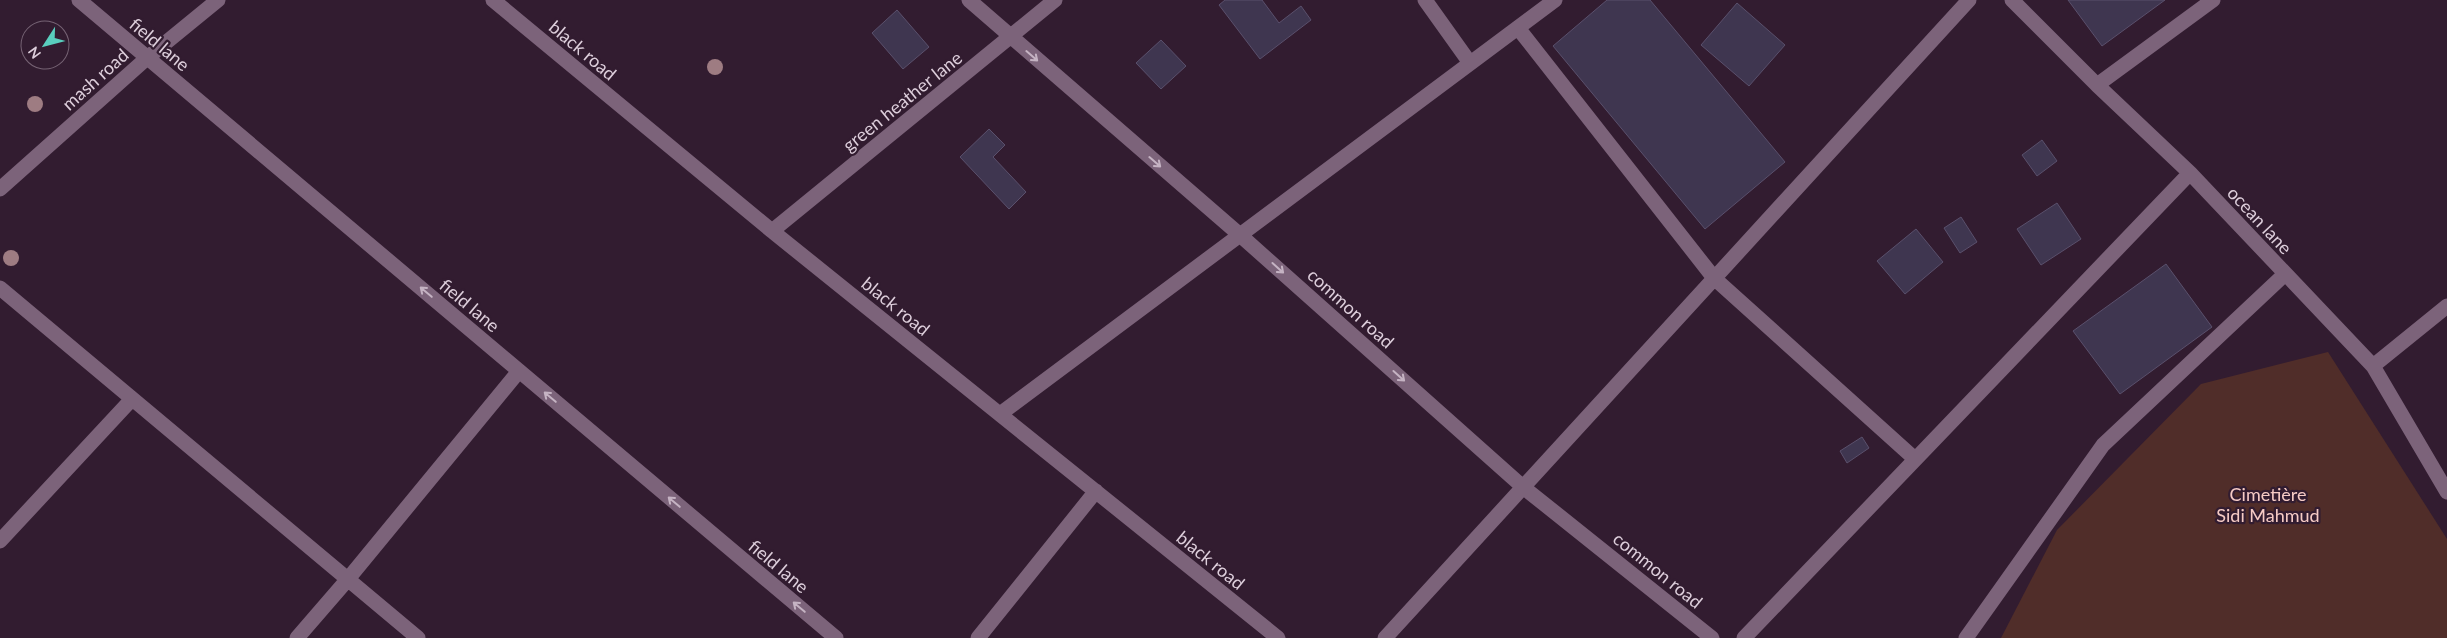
<svg xmlns="http://www.w3.org/2000/svg" width="2447" height="638" viewBox="0 0 2447 638" font-family="Lato,sans-serif">
	<rect width="100%" height="100%" fill="#321c30"/>
	<path fill="#502d29" d="M2328,352L2447,539V638H2001L2057,530L2201,384Z"/>
	<path fill="#3f3650" stroke="#5a506c" d="M1225,0H1262L1279,23L1301,6L1311,20L1260,59L1219,5Z
		M1607,0H1650L1785,162L1705,229L1553,46Z
		M2068,0H2165L2102,46Z
		M1737,3L1785,45L1749,86L1701,45Z
		M897,10L929,47L903,69L872,33Z
		M1161,40L1186,66L1161,89L1136,63Z
		M989,129L1005,145L993,157L1026,192L1009,209L960,157Z
		M2042,140L2057,161L2037,176L2022,155Z
		M2057,203L2081,239L2041,265L2017,229Z
		M1961,217L1977,242L1960,253L1944,228Z
		M1916,229L1943,262L1905,294L1877,261Z
		M2166,264L2212,327L2120,394L2073,331Z
		M1862,437L1869,448L1847,463L1840,451Z"/>
	<g fill="none" stroke-linecap="round" stroke-linejoin="round">
		<path stroke="#7c637a" stroke-width="15" d="M79,0L836,638
			M493,0L772,231L1278,638
			M969,0L1240,235L1523,487L1712,638
			M1425,0L1470,63
			M2012,0L2097,85L2190,173L2373,366L2447,492
			M1518,28L1714,278L1915,459
			M2097,85L2213,0
			M0,189L147,58L218,0
			M772,231L1055,0
			M0,288L418,638
			M2373,366L2447,306
			M1000,414L1555,0
			M0,541L132,399
			M297,638L348,579L519,371
			M978,638L1096,491
			M1385,638L1969,0
			M1744,638L2190,173
			M1966,638L2103,445L2285,274"/>
	</g>
	<g fill="#9e7c82">
		<circle cx="715" cy="67" r="8"/>
		<circle cx="35" cy="104" r="8"/>
		<circle cx="11" cy="258" r="8"/>
	</g>
	<defs><path id="oneway-shaft" d="M-6 0H5M1.5-3L5.5 0L1.5 3" fill="none" stroke-width="1.6" stroke-linecap="round" stroke-linejoin="round" transform="scale(1.25)"/></defs>
	<g stroke="#c5b3c3">
		<use href="#oneway-shaft" transform="translate(1032 56) rotate(41)"/>
		<use href="#oneway-shaft" transform="translate(1155 162) rotate(41)"/>
		<use href="#oneway-shaft" transform="translate(1278 268) rotate(42)"/>
		<use href="#oneway-shaft" transform="translate(426 292) rotate(-140)"/>
		<use href="#oneway-shaft" transform="translate(1399 376) rotate(42)"/>
		<use href="#oneway-shaft" transform="translate(550 397) rotate(-140)"/>
		<use href="#oneway-shaft" transform="translate(674 502) rotate(-140)"/>
		<use href="#oneway-shaft" transform="translate(799 607) rotate(-140)"/>
	</g>
	<g text-anchor="middle" dominant-baseline="central" stroke-width="4.5" stroke-linejoin="round" paint-order="stroke">
		<g font-size="18" fill="#ddcedb" stroke="#321c30">
			<text transform="translate(160 44) rotate(40)">field lane</text>
			<text transform="translate(583 50) rotate(40)">black road</text>
			<text transform="translate(95 79) rotate(-42)">mash road</text>
			<text transform="translate(902 101) rotate(-39)">green heather lane</text>
			<text transform="translate(2260 220) rotate(47)">ocean lane</text>
			<text transform="translate(470 305) rotate(40)">field lane</text>
			<text transform="translate(896 306) rotate(39)">black road</text>
			<text transform="translate(1351 308) rotate(42)">common road</text>
			<text transform="translate(1211 560) rotate(39)">black road</text>
			<text transform="translate(779 566) rotate(40)">field lane</text>
			<text transform="translate(1658 570) rotate(39)">common road</text>
		</g>
		<g font-size="18" fill="#f6cbc5" stroke="#321c30">
			<text x="2268" y="494">Cimetière<tspan x="2268" dy="21">Sidi Mahmud</tspan></text>
		</g>
	</g>
	<g transform="translate(45 45) rotate(234)"><circle r="24" fill="#321c30" stroke="#766374"/>
	<path d="M0-4L9 19L0 12L-9 19Z" fill="#59cebe"/>
	<text y="-8" font-size="14" font-weight="bold" text-anchor="middle" fill="#ddcedb">N</text>
	</g>
</svg>
